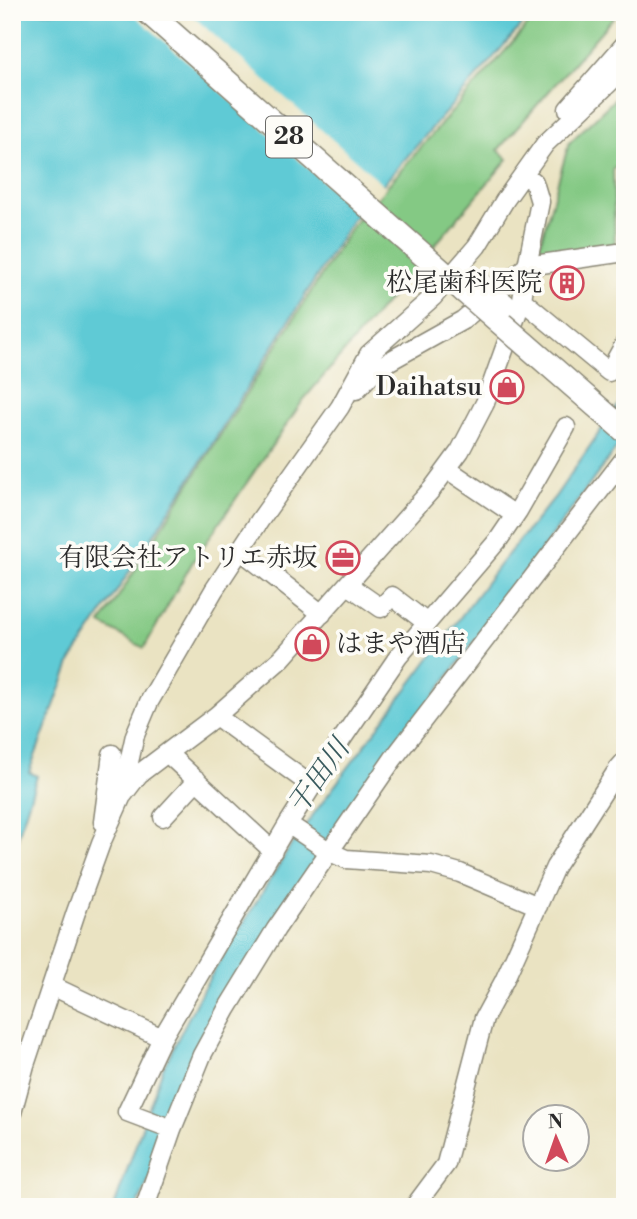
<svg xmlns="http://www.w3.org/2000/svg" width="637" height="1219" viewBox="0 0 637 1219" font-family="'Libre Bodoni','Noto Serif JP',serif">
	<rect width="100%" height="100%" fill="#fdfcf7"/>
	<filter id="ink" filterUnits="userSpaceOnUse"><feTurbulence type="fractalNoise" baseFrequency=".0143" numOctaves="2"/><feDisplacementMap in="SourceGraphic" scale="14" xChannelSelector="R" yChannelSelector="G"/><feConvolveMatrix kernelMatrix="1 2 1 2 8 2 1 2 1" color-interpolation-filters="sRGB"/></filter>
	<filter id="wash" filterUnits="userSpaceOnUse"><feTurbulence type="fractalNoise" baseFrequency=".00686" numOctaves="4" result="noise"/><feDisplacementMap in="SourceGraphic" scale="28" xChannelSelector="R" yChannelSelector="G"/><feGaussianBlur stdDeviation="1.57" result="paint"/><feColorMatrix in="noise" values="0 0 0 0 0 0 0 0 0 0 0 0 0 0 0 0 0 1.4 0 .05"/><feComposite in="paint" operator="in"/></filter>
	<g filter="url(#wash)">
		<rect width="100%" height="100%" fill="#eae3c2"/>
		<path fill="#84c984" stroke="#587a58" stroke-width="2" d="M539,12H618L498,150L508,159L304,399L192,563L144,648L101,624L353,225Z
			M623,91L625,166L613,168L615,248L536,258L569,143Z"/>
		<path fill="#5ecad5" stroke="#447a80" stroke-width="2" d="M12,12H533L352,220L185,487L71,661L29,772L37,776L12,856Z
			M625,395V433L618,446L328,840L232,988L137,1207H114L163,1068L203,989L295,839L500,564L555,497Z"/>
		<path fill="#eae3c2" d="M131,12H188L386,187L361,215Z"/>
	</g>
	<g filter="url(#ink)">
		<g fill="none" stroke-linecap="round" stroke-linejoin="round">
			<defs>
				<path id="minor" d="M568,109L625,44
					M522,300L609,372L625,343
					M356,390L377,368L463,320L527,266L540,202L534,182L524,174
					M447,469L515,515
					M240,550L322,614
					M348,585L381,608L392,596L427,623
					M216,716L312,786
					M167,753L273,851
					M123,795L139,774L216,716L282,658L432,489L460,451L485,403L522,300L527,266L625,252
					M163,817L197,780
					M103,822L112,754
					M288,824L330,852L346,859L431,865L460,873L538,906
					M52,986L162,1038
					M12,1113L25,1065L76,912L101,843L121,798L135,735L149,702L214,590L260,520L340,407L369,354L433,297L477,246L505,200L545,144L625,68
					M172,1129L202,1055L227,1009L276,929L393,759L625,458
					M145,1207L172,1129L127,1112L162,1038L288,824L342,739L398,657L499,539L518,511L566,427
					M414,1207L446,1164L484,1018L504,981L555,867L618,769L625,761"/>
				<path id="major" d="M148,12L464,291"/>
			</defs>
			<use href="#minor" stroke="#8a8776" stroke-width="21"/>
			<use href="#major" stroke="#8a8776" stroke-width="26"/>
			<use href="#minor" stroke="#fff" stroke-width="18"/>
			<use href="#major" stroke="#fff" stroke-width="23"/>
			<defs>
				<path id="major-bridge" d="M474,279L504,305
					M464,291L625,431"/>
			</defs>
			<use href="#major-bridge" stroke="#8a8776" stroke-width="26" stroke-linecap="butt"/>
			<use href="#major-bridge" stroke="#fff" stroke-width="23"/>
		</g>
	</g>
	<defs>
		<symbol id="building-ring" viewBox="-11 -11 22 22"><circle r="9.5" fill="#fdfcf7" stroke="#d1495b" stroke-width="1.5"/><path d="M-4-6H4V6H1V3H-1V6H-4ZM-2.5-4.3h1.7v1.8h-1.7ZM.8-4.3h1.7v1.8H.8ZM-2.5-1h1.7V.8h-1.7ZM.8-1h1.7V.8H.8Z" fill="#d1495b"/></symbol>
		<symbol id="shop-ring" viewBox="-11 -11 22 22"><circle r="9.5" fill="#fdfcf7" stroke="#d1495b" stroke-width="1.5"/><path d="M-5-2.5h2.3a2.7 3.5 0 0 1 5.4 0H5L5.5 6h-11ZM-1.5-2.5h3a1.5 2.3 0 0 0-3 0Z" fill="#d1495b"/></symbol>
		<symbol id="office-ring" viewBox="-11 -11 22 22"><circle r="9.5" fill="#fdfcf7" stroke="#d1495b" stroke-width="1.5"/><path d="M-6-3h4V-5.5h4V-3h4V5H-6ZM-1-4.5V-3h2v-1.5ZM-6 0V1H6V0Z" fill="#d1495b"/></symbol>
	</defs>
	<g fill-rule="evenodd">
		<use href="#building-ring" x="548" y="264" width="38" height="38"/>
		<use href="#shop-ring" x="488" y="368" width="38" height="38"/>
		<use href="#office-ring" x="324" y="539" width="38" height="38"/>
		<use href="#shop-ring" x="293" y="625" width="38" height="38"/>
	</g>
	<g text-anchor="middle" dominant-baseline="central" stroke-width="7" stroke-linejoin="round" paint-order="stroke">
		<rect fill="#fdfcf7" stroke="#6a6a68" stroke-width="2" x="266" y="116.5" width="46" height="41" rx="5"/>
		<g font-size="24" font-weight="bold" fill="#2b2b2b">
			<text x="289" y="137">28</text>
		</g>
		<g font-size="26" fill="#2b2b2b" stroke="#fdfcf7" text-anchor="end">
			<text x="542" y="283">松尾歯科医院</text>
			<text x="482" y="387">Daihatsu</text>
			<text x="318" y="558">有限会社アトリエ赤坂</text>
			<text x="336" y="644" text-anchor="start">はまや酒店</text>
		</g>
		<g font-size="28" font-style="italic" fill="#3a5b5e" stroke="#fdfcf7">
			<text transform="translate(319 777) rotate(-55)">干田川</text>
		</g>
	</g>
	<rect width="637" height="1219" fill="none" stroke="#fdfcf7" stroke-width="42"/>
	<g transform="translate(556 1138) rotate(358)"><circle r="33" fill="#fdfcf7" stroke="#a9a8a5" stroke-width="2"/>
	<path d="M0-5L12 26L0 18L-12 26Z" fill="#d1495b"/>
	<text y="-10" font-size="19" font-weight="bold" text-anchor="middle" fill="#2b2b2b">N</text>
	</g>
</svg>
